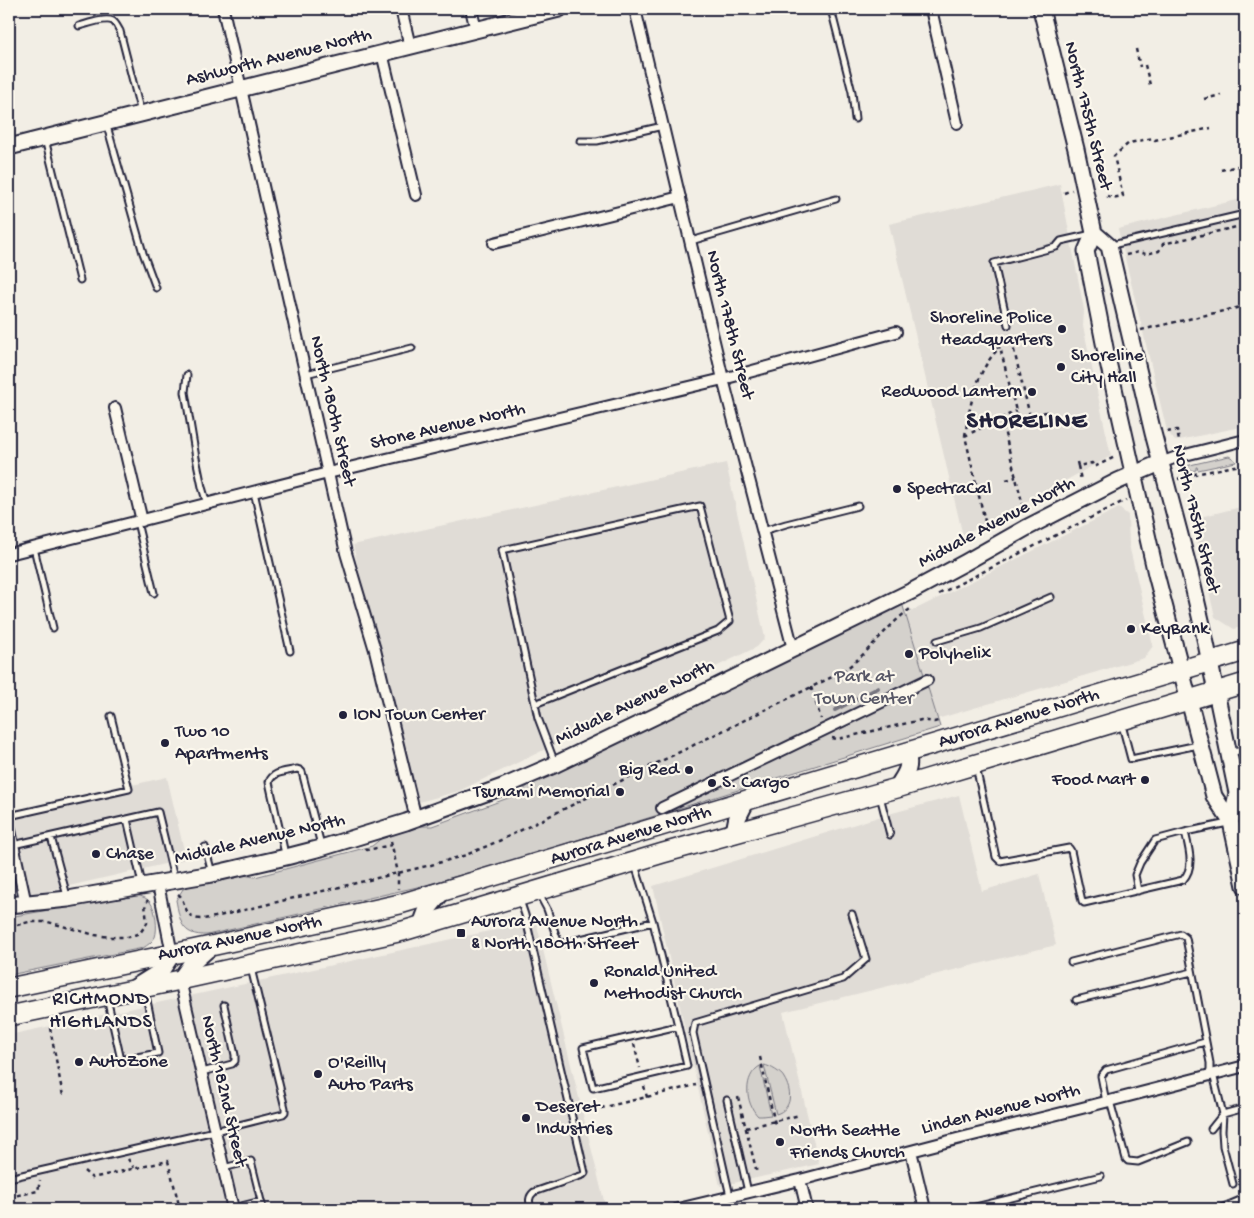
<svg xmlns="http://www.w3.org/2000/svg" width="1254" height="1218" viewBox="0 0 1254 1218" font-family="'Gochi Hand',sans-serif">
	<rect width="100%" height="100%" fill="#f2eee5"/>
	<filter id="ink" filterUnits="userSpaceOnUse"><feTurbulence type="fractalNoise" baseFrequency=".02" numOctaves="2"/><feDisplacementMap in="SourceGraphic" scale="10" xChannelSelector="R" yChannelSelector="G"/><feConvolveMatrix kernelMatrix="1 2 1 2 8 2 1 2 1" color-interpolation-filters="sRGB"/></filter>
	<g filter="url(#ink)">
		<path fill="#e0dcd6" d="M1060,184L1084,310L1083,326L1111,456L963,536L889,224Z
			M1245,198V426L1175,441L1167,431L1118,229Z
			M726,463L765,638L757,647L459,791L412,804L353,545Z
			M1245,506V626L1234,629L1215,617L1192,519Z
			M1119,508L1128,515L1129,545L1153,646L1144,658L937,719L906,616L912,611Z
			M167,777L186,859L43,892L9,905V813Z
			M959,795L982,891L1039,874L1056,945L783,1012L819,1164L720,1186L653,886L885,815Z
			M536,921L606,1209H9V1035Z"/>
		<path fill="#d4d1cc" stroke="#7b7a84" d="M1229,456L1234,459L1236,462L1198,470L1197,467H1196V470L1191,471L1190,469L1186,471L1185,467L1190,465Z
			M902,603L940,727L520,858L426,885L207,935C181,936 180,921 176,900L183,889L195,884L243,875L255,877L372,846L383,837L415,826H432L519,794L532,782Z
			M135,895C140,896 146,897 150,902C156,909 158,929 155,937C152,942 148,945 143,948L9,975V917Z
			M764,1065C770,1066 782,1073 784,1078C792,1091 793,1109 776,1114Z
			M760,1066L771,1115L762,1116H758C745,1103 743,1076 760,1066Z"/>
		<g fill="none" stroke-linecap="round" stroke-linejoin="round">
			<path stroke="#76747f" stroke-width="4" d="M835,710L878,688"/>
			<defs>
				<path id="lane" d="M831,9L852,92L855,119
					M79,26C87,24 105,17 113,21C116,23 118,28 120,31L141,113
					M107,126L143,253L156,288
					M45,139L80,280
					M580,141H597L663,126
					M691,241L836,199
					M1112,245L1245,214
					M1008,325L994,263L1056,247L1061,241L1092,234
					M306,374L412,348
					M187,375L185,392L196,458L202,487L207,504
					M254,492L290,651
					M137,522L154,593
					M763,531L786,524L858,506
					M34,548L53,628
					M937,641L981,628L1051,597
					M535,704L718,631L730,621L700,506L502,550L538,718L555,763
					M1122,725L1131,759L1198,745
					M1231,753L1245,749
					M976,767L996,857L1000,861L1069,848L1071,851L1082,901L1084,903L1183,880C1195,867 1189,849 1185,832L1228,823
					M880,796L890,835
					M9,816L129,789L111,716
					M127,819L142,884
					M51,837L67,896
					M13,845L158,812L174,878
					M205,847L212,873
					M285,854L269,782C273,771 286,772 297,769L300,770L302,772L321,845
					M635,865L653,922L678,1026L583,1048L593,1088L687,1066L678,1026
					M1138,891L1135,875L1140,863L1155,840L1185,832
					M539,894L547,909L559,944L653,922
					M520,900L525,915L585,1173L583,1175L534,1192C528,1197 529,1202 531,1209
					M1071,962L1181,934L1186,938L1210,1063V1075
					M107,998L121,1060L158,1053L145,991
					M1076,1000L1192,972
					M202,1072L232,1064L235,1061V1055L224,1005
					M1213,1074L1223,1114L1222,1131L1223,1146L1233,1184
					M727,1100L748,1192
					M1110,1101L1126,1159L1128,1161L1138,1162L1188,1142
					M1106,1102L1101,1076L1106,1070L1205,1042
					M1211,1129L1223,1114L1245,1108
					M223,1168L251,1161L261,1201
					M9,1178L215,1131L283,1114L285,1112V1108L251,968
					M730,1196L693,1033L695,1023L843,979L866,959L852,914
					M233,1208L261,1201L263,1209
					M967,1209L1101,1176
					M1219,1209L1245,1198"/>
				<path id="street" d="M223,9L346,553L375,650L416,819
					M401,9L410,46
					M471,9L476,30
					M635,9L723,379L793,649
					M931,9L957,123
					M382,53L416,195
					M494,243L680,197
					M115,408L142,521
					M1160,463L1177,457L1245,440
					M9,554L328,473L723,379L896,332
					M662,808L927,680
					M9,826L26,904
					M158,884L172,954
					M180,980L233,1209
					M911,1151L925,1209
					M800,1180L807,1209
					M678,1209L800,1180L957,1139L1082,1108L1245,1066"/>
				<path id="secondary" d="M1041,9L1076,149L1094,233L1086,251L1106,353L1156,574L1214,796L1231,822
					M9,147L559,9
					M1094,233L1109,246L1153,433L1190,573L1203,629L1237,793L1231,822L1245,886
					M9,905L68,899L142,886L212,874L286,857L321,848L406,822L505,786L556,764L662,713L914,590L966,562L1026,528L1118,481L1160,463"/>
				<path id="primary" d="M897,788C905,774 911,770 907,753
					M734,834L737,819L746,801
					M421,926L427,910L442,892
					M180,980L193,962L211,946
					M136,987L160,972L172,954"/>
				<path id="highway" d="M9,988L211,946L400,904L1245,651
					M9,1016L180,980L403,931L663,853L897,788L1245,683"/>
			</defs>
			<use href="#lane" stroke="#22223b" stroke-width="9"/>
			<use href="#street" stroke="#22223b" stroke-width="14"/>
			<use href="#secondary" stroke="#22223b" stroke-width="19"/>
			<use href="#primary" stroke="#22223b" stroke-width="20"/>
			<use href="#highway" stroke="#22223b" stroke-width="22"/>
			<path stroke="#22223b" stroke-width="2.5" stroke-dasharray="4 4" stroke-linecap="butt" d="M1136,49L1140,67
				M1145,65L1150,85
				M1204,99L1221,95
				M1221,170L1238,166
				M1064,193L1072,190
				M1107,196L1112,198L1123,196L1114,156L1129,143L1153,138L1155,140L1211,128
				M1126,255L1139,252L1146,254L1159,251L1163,244L1245,225
				M1141,330L1245,306
				M1010,334L1030,416
				M993,342L994,348L1000,347L1018,419L1050,411
				M1001,418L1024,510
				M1167,432L1177,430L1179,441
				M965,436C970,404 976,371 1000,347
				M1077,462L1078,466L1092,463L1094,467L1115,457
				M1078,466L1081,480
				M1178,479L1190,475L1245,464
				M1006,480L1016,477
				M978,490L988,487
				M987,530L965,436L1016,411
				M939,594L1126,500
				M811,687L821,719
				M832,738L838,739L921,720L934,722L938,721
				M391,841L398,873V889
				M366,848L367,850L392,845
				M178,894C182,897 182,899 184,904C190,922 199,920 215,917L431,865L466,855L501,840L840,673C867,656 884,628 910,609
				M9,927L29,922H48L95,935L111,937H128L140,933L147,923L145,904L148,900
				M50,1028L63,1096
				M634,1044L640,1068
				M760,1057L775,1124
				M644,1086L648,1101
				M738,1097L757,1173
				M593,1110L696,1085
				M746,1128L800,1115
				M128,1159L134,1168
				M84,1171L92,1178L168,1161L180,1209
				M9,1197L38,1191L40,1180"/>
			<use href="#lane" stroke="#fbf7ec" stroke-width="5"/>
			<use href="#street" stroke="#fbf7ec" stroke-width="10"/>
			<use href="#secondary" stroke="#fbf7ec" stroke-width="15"/>
			<use href="#primary" stroke="#fbf7ec" stroke-width="16"/>
			<use href="#highway" stroke="#fbf7ec" stroke-width="19"/>
		</g>
	</g>
	<g fill="#22223b" stroke="#fbf7ec" stroke-width="2">
		<circle cx="1062" cy="329" r="5"/>
		<circle cx="1061" cy="367" r="5"/>
		<circle cx="1032" cy="392" r="5"/>
		<circle cx="897" cy="489" r="5"/>
		<circle cx="1131" cy="629" r="5"/>
		<circle cx="909" cy="654" r="5"/>
		<circle cx="343" cy="715" r="5"/>
		<circle cx="165" cy="743" r="5"/>
		<circle cx="689" cy="770" r="5"/>
		<circle cx="1145" cy="780" r="5"/>
		<circle cx="712" cy="783" r="5"/>
		<circle cx="620" cy="792" r="5"/>
		<circle cx="96" cy="854" r="5"/>
		<rect x="456" y="928" width="10" height="10" rx="2.5"/>
		<circle cx="594" cy="983" r="5"/>
		<circle cx="79" cy="1062" r="5"/>
		<circle cx="318" cy="1074" r="5"/>
		<circle cx="526" cy="1118" r="5"/>
		<circle cx="780" cy="1142" r="5"/>
	</g>
	<g text-anchor="middle" dominant-baseline="central" stroke-width="4.5" stroke-linejoin="round" paint-order="stroke">
		<g font-size="19" fill="#22223b" stroke="#fbf7ec">
			<text transform="translate(279 58) rotate(-14)">Ashworth Avenue North</text>
			<text transform="translate(1087 116) rotate(76)">North 175th Street</text>
			<text transform="translate(729 325) rotate(76)">North 178th Street</text>
			<text transform="translate(332 411) rotate(77)">North 180th Street</text>
			<text transform="translate(448 427) rotate(-13)">Stone Avenue North</text>
			<text transform="translate(1195 519) rotate(76)">North 175th Street</text>
			<text transform="translate(997 523) rotate(-28)">Midvale Avenue North</text>
			<text transform="translate(635 703) rotate(-26)">Midvale Avenue North</text>
			<text transform="translate(1019 719) rotate(-17)">Aurora Avenue North</text>
			<text transform="translate(631 836) rotate(-17)">Aurora Avenue North</text>
			<text transform="translate(260 840) rotate(-13)">Midvale Avenue North</text>
			<text transform="translate(240 939) rotate(-12)">Aurora Avenue North</text>
			<text transform="translate(223 1091) rotate(77)">North 182nd Street</text>
			<text transform="translate(1001 1110) rotate(-14)">Linden Avenue North</text>
		</g>
		<g font-size="19" fill="#22223b" stroke="#fbf7ec" text-anchor="start">
			<text x="1052" y="318" text-anchor="end">Shoreline Police<tspan x="1052" dy="22">Headquarters</tspan></text>
			<text x="1071" y="356">Shoreline<tspan x="1071" dy="22">City Hall</tspan></text>
			<text x="1022" y="392" text-anchor="end">Redwood Lantern</text>
			<text x="907" y="489">SpectraCal</text>
			<text x="1141" y="629">KeyBank</text>
			<text x="919" y="654">Polyhelix</text>
			<text x="353" y="715">ION Town Center</text>
			<text x="175" y="732">Two 10<tspan x="175" dy="22">Apartments</tspan></text>
			<text x="679" y="770" text-anchor="end">Big Red</text>
			<text x="1135" y="780" text-anchor="end">Food Mart</text>
			<text x="722" y="783">S. Cargo</text>
			<text x="610" y="792" text-anchor="end">Tsunami Memorial</text>
			<text x="106" y="854">Chase</text>
			<text x="471" y="922">Aurora Avenue North<tspan x="471" dy="22">&amp; North 180th Street</tspan></text>
			<text x="604" y="972">Ronald United<tspan x="604" dy="22">Methodist Church</tspan></text>
			<text x="89" y="1062">AutoZone</text>
			<text x="328" y="1063">O'Reilly<tspan x="328" dy="22">Auto Parts</tspan></text>
			<text x="536" y="1107">Deseret<tspan x="536" dy="22">Industries</tspan></text>
			<text x="790" y="1131">North Seattle<tspan x="790" dy="22">Friends Church</tspan></text>
		</g>
		<g font-size="19" fill="#575766" stroke="#fbf7ec">
			<text x="864" y="677">Park at<tspan x="864" dy="22">Town Center</tspan></text>
		</g>
		<g font-size="20" letter-spacing="1" fill="#22223b" stroke="#fbf7ec">
			<text x="101" y="1000">RICHMOND<tspan x="101" dy="23">HIGHLANDS</tspan></text>
		</g>
		<g font-size="24" font-weight="bold" letter-spacing="1" fill="#22223b" stroke="#fbf7ec">
			<text x="1027" y="422">SHORELINE</text>
		</g>
	</g>
	<rect width="1254" height="1218" fill="none" stroke="#fbf7ec" stroke-width="30"/>
	<rect x="15" y="15" width="1224" height="1188" fill="none" stroke="#22223b" stroke-width="2" filter="url(#ink)"/>
</svg>
